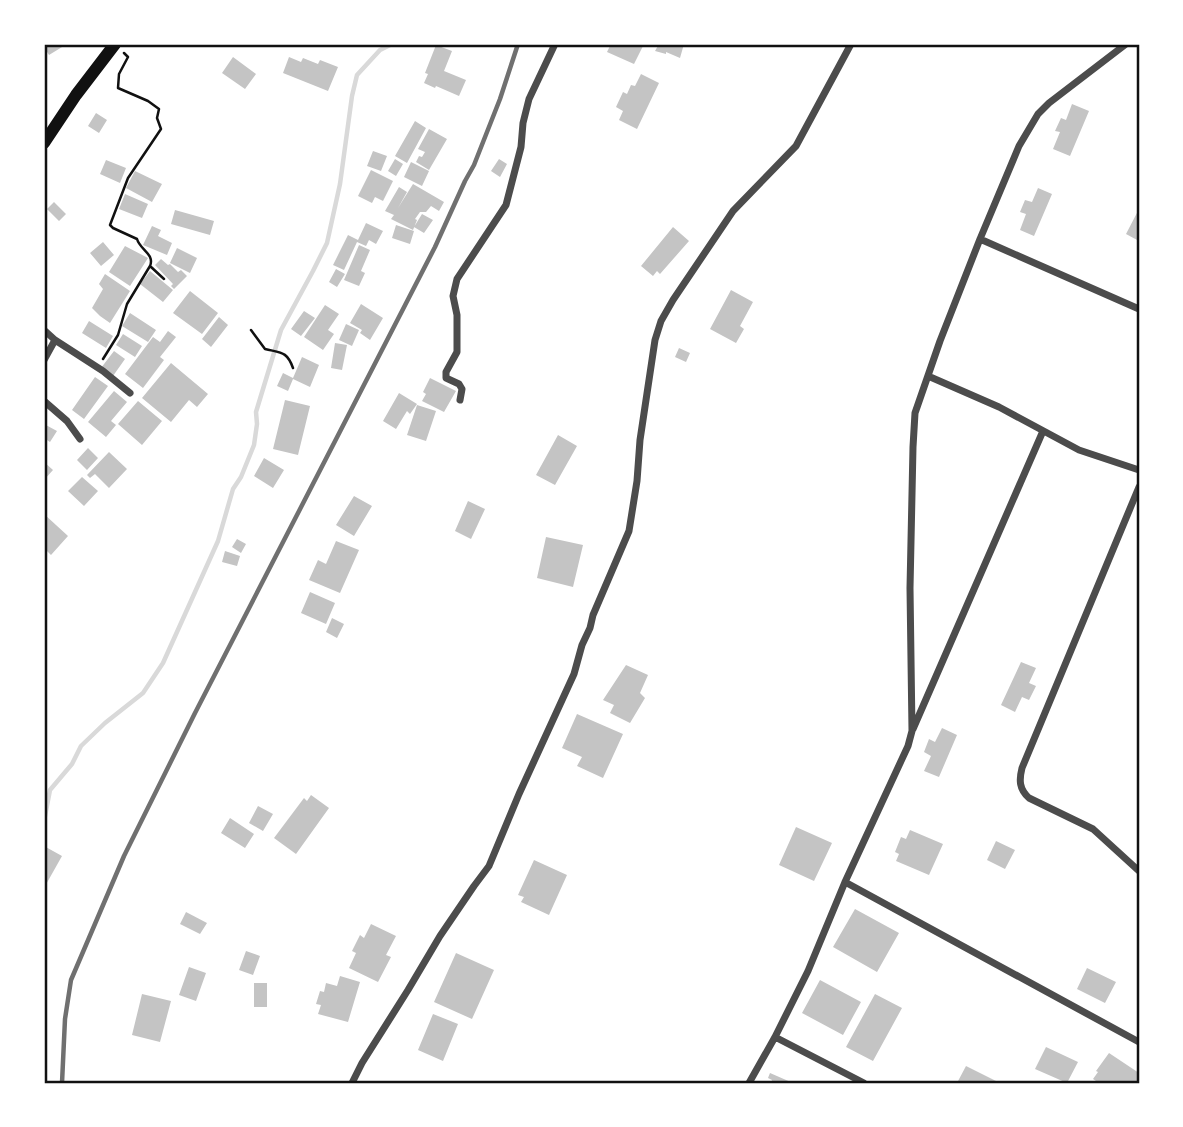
<svg xmlns="http://www.w3.org/2000/svg" width="1183" height="1127" viewBox="0 0 1183 1127" font-family="'Golos Text',sans-serif">
	<rect width="100%" height="100%" fill="#fff"/>
	<g fill="none" stroke-linecap="round" stroke-linejoin="round">
		<path stroke="#d9d9d9" stroke-width="4.5" d="M44,821L50,790L72,764L81,746L105,723L143,693L163,663L218,541L233,489L241,477L254,445L257,424L256,412L281,330L313,271L327,243L340,184L352,96L357,75L380,50L392,44"/>
	</g>
	<path fill="#c4c4c4" d="M44,44H67L49,55L44,47Z
		M611,44H644L634,64L607,52Z
		M659,44H684L680,58L666,52V54L655,51Z
		M436,45L452,51L444,71L466,80L459,96L436,86L435,88L424,83L428,74L425,73Z
		M233,57L256,74L245,89L222,73Z
		M289,57L301,62L303,58L318,64L320,60L338,67L328,91L283,73Z
		M641,74L659,83L637,129L619,120L623,111L616,107L623,92L627,94L631,85L635,86Z
		M1072,104L1089,111L1070,156L1053,149L1060,132L1055,131L1061,118L1066,120Z
		M96,113L107,120L99,133L88,126Z
		M415,121L426,128L407,163L395,156Z
		M429,129L447,139L429,170L416,162L419,156L422,157L425,152L418,149Z
		M373,151L387,156L381,171L367,166Z
		M395,159L403,164L396,176L388,171Z
		M499,159L507,164L500,177L491,171Z
		M106,160L126,168L120,183L100,174Z
		M411,162L429,171L422,186L404,177Z
		M371,170L393,181L383,201L375,197L372,203L358,196Z
		M135,171L162,184L152,202L126,188Z
		M413,184L444,202L439,211L431,206L426,212H420L415,219L417,220L413,230L391,219L394,215L385,211L399,187L407,192L398,208Z
		M1038,188L1052,194L1034,236L1020,230L1026,214L1020,212L1025,200L1032,202Z
		M125,194L148,204L142,218L119,209Z
		M54,202L66,214L59,221L47,209Z
		M1139,209V241L1126,234Z
		M175,210L214,221L210,235L171,224Z
		M422,214L433,220L424,233L414,227Z
		M366,223L383,231L376,244L369,240L366,246L357,242L344,270L333,265L348,235L358,240Z
		M396,225L414,231L410,244L392,238Z
		M152,226L161,230L158,236L172,243L167,255L143,245Z
		M673,227L689,241L660,274L657,271L653,276L641,266Z
		M103,242L114,255L101,266L90,253Z
		M359,245L370,250L361,271L365,273L359,286L344,280Z
		M125,246L148,258L130,286L109,272Z
		M177,248L197,258L190,273L170,263Z
		M161,259L168,265L170,264L178,272L181,270L187,276L174,289L171,286L173,284L155,265Z
		M336,269L345,274L337,287L329,282Z
		M150,271L173,290L163,302L140,284Z
		M105,274L130,291L110,323L100,316L92,308L103,289L99,284Z
		M731,290L753,302L740,326L744,329L736,343L710,329Z
		M190,291L218,313L202,334L173,313Z
		M361,304L383,318L370,340L360,333L362,330L350,323Z
		M325,305L339,314L328,330L334,334L323,350L304,337Z
		M304,311L315,318L301,336L291,329Z
		M130,313L156,330L148,342L122,326Z
		M219,317L228,325L211,347L202,339Z
		M89,321L113,336L106,348L82,333Z
		M346,324L359,330L352,346L339,340Z
		M168,331L176,337L160,357L164,360L143,388L125,374L153,337L160,342Z
		M123,334L142,346L135,357L116,345Z
		M335,343L347,345L342,370L331,368Z
		M679,348L690,353L686,362L675,357Z
		M114,351L125,359L113,376L101,368Z
		M302,357L319,365L310,387L293,379L288,391L277,386L283,373L293,378Z
		M171,363L208,394L197,407L189,400L171,422L142,398Z
		M95,377L108,386L84,419L72,410Z
		M430,378L456,391L444,412L422,401L426,394L423,392Z
		M114,391L127,402L111,421L116,425L106,437L88,422Z
		M399,393L417,404L410,414L407,411L396,429L383,421Z
		M285,400L310,406L298,455L273,449Z
		M138,401L162,421L142,445L118,424Z
		M417,405L436,411L426,441L407,435Z
		M44,424L57,431L50,442L44,438Z
		M558,435L577,446L555,485L536,475Z
		M88,448L98,458L87,470L77,460Z
		M109,452L127,469L109,488L95,474L90,478L87,475Z
		M264,458L284,470L273,488L254,476Z
		M44,462L53,470L44,480Z
		M82,477L98,491L84,506L68,491Z
		M354,496L372,506L354,536L336,525Z
		M468,501L485,509L471,539L455,531Z
		M44,514L68,536L51,555L44,548Z
		M546,537L583,545L573,587L537,578Z
		M237,539L246,544L241,553L232,547Z
		M336,541L359,550L340,593L309,580L318,560L326,564Z
		M225,551L240,556L237,566L222,562Z
		M310,592L335,603L326,624L301,613Z
		M332,618L344,624L337,638L326,632Z
		M1021,662L1036,668L1029,683L1036,686L1029,700L1022,697L1015,712L1001,705Z
		M626,665L648,675L640,693L645,698L630,723L610,713L614,705L603,700Z
		M577,714L623,734L603,778L577,766L582,757L562,748Z
		M942,728L957,735L939,777L924,771L931,756L924,752L929,739L935,742Z
		M311,795L329,808L296,854L274,838L304,798L307,801Z
		M258,806L273,814L263,831L249,823Z
		M230,818L254,834L245,848L221,833Z
		M796,827L832,843L814,881L779,865Z
		M910,830L943,844L929,875L896,861L899,854L895,852L901,837L906,839Z
		M996,841L1015,850L1005,869L987,860Z
		M44,846L62,856L44,888Z
		M534,860L567,875L549,915L521,902L524,897L518,895Z
		M855,909L899,933L877,972L833,947Z
		M186,912L207,923L200,934L180,924Z
		M371,924L396,936L386,955L391,957L378,982L349,968L356,953L352,951L360,935L364,938Z
		M246,951L260,956L253,975L239,970Z
		M456,953L494,970L472,1019L434,1002Z
		M189,967L206,973L196,1001L179,995Z
		M1087,968L1116,982L1105,1003L1077,989Z
		M340,976L360,982L348,1022L318,1014L321,1005L316,1004L320,991L324,992L326,983L337,986Z
		M820,980L861,1002L843,1035L802,1013Z
		M254,983H267V1007H254Z
		M142,994L171,1001L160,1042L132,1035Z
		M875,994L902,1008L873,1061L846,1047Z
		M433,1014L458,1024L443,1061L418,1050Z
		M1046,1047L1078,1062L1067,1083L1035,1069Z
		M1109,1053L1139,1073V1083H1099L1093,1079L1098,1072L1096,1071Z
		M966,1066L1000,1083H957Z
		M770,1073L793,1083H771L772,1080L768,1078Z"/>
	<g fill="none" stroke-linecap="round" stroke-linejoin="round">
		<path stroke="#111" stroke-width="2.5" d="M124,53L128,57L119,74L118,88L148,101L159,109L157,118L161,129L128,178L110,225L113,228L137,239C140,250 155,254 150,266L164,279
			M251,330L265,349C281,353 287,351 293,368
			M103,359L118,335L127,304L150,266"/>
		<path stroke="#4c4c4c" stroke-width="7" d="M980,239L1139,309
			M44,330L55,340L103,371L130,393
			M44,360L55,340
			M928,376L999,407L1079,450L1139,470
			M460,400L462,389L459,384L446,378V372L457,352V315L453,296L457,279L506,205L521,147L523,123L529,99L555,44
			M44,401L67,421L80,439
			M1139,487L1022,768C1019,780 1019,789 1029,798L1093,829L1139,871
			M913,729L1043,431
			M845,882L1139,1042
			M775,1037L864,1083
			M352,1083L362,1063L408,990L440,936L474,886L489,866L519,794L574,674L582,645L590,628L593,615L629,531L637,481L640,440L655,340L661,321L673,300L733,211L796,146L851,44
			M749,1083L775,1037L808,971L845,882L908,746L912,731L910,588L913,447L915,413L940,341L980,239L1019,146L1038,114L1049,103L1126,44"/>
		<path stroke="#111" stroke-width="12" d="M44,143L76,95L115,44"/>
		<path stroke="#707070" stroke-width="4.5" d="M62,1083L65,1019L71,980L124,856L195,713L435,247L465,181L474,165L500,99L518,44"/>
	</g>
	<rect width="1183" height="1127" fill="none" stroke="#ffffff" stroke-width="91"/>
	<rect x="46" y="46" width="1092" height="1036" fill="none" stroke="#111" stroke-width="2.5"/>
</svg>
